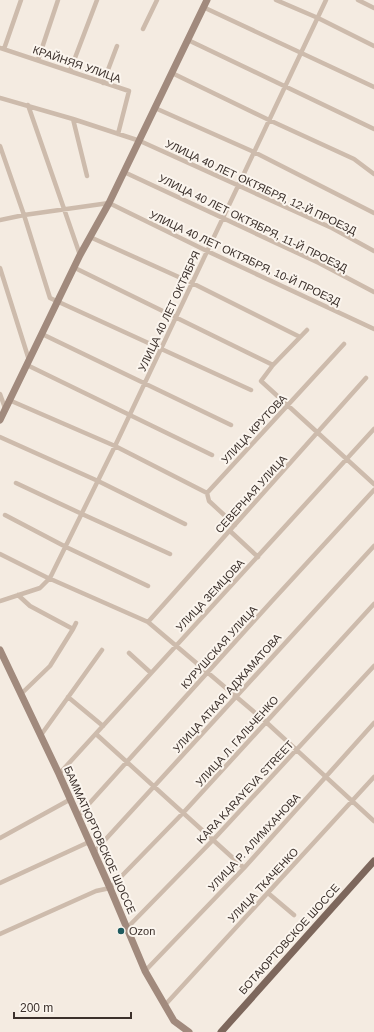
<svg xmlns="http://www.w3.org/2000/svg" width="374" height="1032" viewBox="0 0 374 1032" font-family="Helvetica,sans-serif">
	<rect width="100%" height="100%" fill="#f4ebe1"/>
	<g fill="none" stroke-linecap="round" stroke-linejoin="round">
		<path stroke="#cdbbac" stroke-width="4.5" d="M276,0L318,18L374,46
			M358,0L374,8
			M203,7L374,87
			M143,29L157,0
			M188,40L374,129
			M0,48L129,91L118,134
			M4,49L21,0
			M38,60L58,0
			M70,71L97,0
			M172,73L269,120L354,159L374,174
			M103,83L117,46
			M0,98L73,119L140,141L332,228L374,251
			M28,105L80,255
			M155,108L254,152L374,213
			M73,119L87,176
			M0,146L24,215L50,298L251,390
			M124,172L319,263L374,292
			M0,220L24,215L109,203L207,251L374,329
			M90,237L192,283L298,336
			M0,268L29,360
			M75,268L273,365
			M307,330L273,365L261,381L374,484
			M42,334L231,425
			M27,365L212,455
			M0,394L5,408
			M9,400L115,446L207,493
			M0,437L98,481L185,524
			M16,483L82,514L170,554
			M5,515L66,547L148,586
			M235,525L209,501L207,493L344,344
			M230,531L258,557
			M0,554L46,577L148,622L266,722L374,821
			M18,595L30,606L73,629L76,623
			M0,601L40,588L50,578L115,446L326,0
			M148,622L366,378
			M129,653L151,673
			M21,694L50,666L73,629
			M68,697L103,726
			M96,734L244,868
			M41,735L102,650
			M59,774L374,429
			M78,816L272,601L374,490
			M0,838L71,799
			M94,852L374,546
			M0,883L89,842
			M268,893L294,915
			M127,928L213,840L374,666
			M0,934L96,891L110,888L183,813L374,604
			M145,971L244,868L374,723
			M165,1005L374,777"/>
		<path stroke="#a18a7d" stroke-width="7" d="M0,420L80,255L109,203L207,0
			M0,650L59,774L110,888L145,971L174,1021L189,1032"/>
		<path stroke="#7d675c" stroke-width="7" d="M221,1032L374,861"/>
	</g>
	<circle fill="#1f5a5e" stroke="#fbf5ee" stroke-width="1.5" cx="121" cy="931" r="4"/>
	<g text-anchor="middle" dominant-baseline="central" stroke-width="4" stroke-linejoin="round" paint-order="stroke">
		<g font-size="11" fill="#3b302b" stroke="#fbf5ee">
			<text transform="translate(77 64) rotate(19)">КРАЙНЯЯ УЛИЦА</text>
			<text transform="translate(261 187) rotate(25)">УЛИЦА 40 ЛЕТ ОКТЯБРЯ, 12-Й ПРОЕЗД</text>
			<text transform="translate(253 223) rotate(26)">УЛИЦА 40 ЛЕТ ОКТЯБРЯ, 11-Й ПРОЕЗД</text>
			<text transform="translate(245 258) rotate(25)">УЛИЦА 40 ЛЕТ ОКТЯБРЯ, 10-Й ПРОЕЗД</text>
			<text transform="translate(169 311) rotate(-65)">УЛИЦА 40 ЛЕТ ОКТЯБРЯ</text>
			<text transform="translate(254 429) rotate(-47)">УЛИЦА КРУТОВА</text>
			<text transform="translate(251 494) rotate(-48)">СЕВЕРНАЯ УЛИЦА</text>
			<text transform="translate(210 595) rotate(-47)">УЛИЦА ЗЕМЦОВА</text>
			<text transform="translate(219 647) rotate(-48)">КУРУШСКАЯ УЛИЦА</text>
			<text transform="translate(227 693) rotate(-48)">УЛИЦА АТКАЯ АДЖАМАТОВА</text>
			<text transform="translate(237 741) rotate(-48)">УЛИЦА Л. ГАЛЬЧЕНКО</text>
			<text transform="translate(245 792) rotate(-47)">KARA KARAYEVA STREET</text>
			<text transform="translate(100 840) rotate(66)">БАММАТЮРТОВСКОЕ ШОССЕ</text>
			<text transform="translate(254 842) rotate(-47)">УЛИЦА Р. АЛИМХАНОВА</text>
			<text transform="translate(263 885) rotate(-47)">УЛИЦА ТКАЧЕНКО</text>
			<text transform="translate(289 939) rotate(-48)">БОТАЮРТОВСКОЕ ШОССЕ</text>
		</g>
		<g font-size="11" fill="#3b302b" stroke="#fbf5ee" text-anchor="start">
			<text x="129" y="931">Ozon</text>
		</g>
	</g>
	<path d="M14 1012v6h117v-6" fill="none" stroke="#3b302b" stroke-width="2"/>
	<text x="20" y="1012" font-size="12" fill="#3b302b" stroke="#fbf5ee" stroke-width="3" paint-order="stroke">200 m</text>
</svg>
